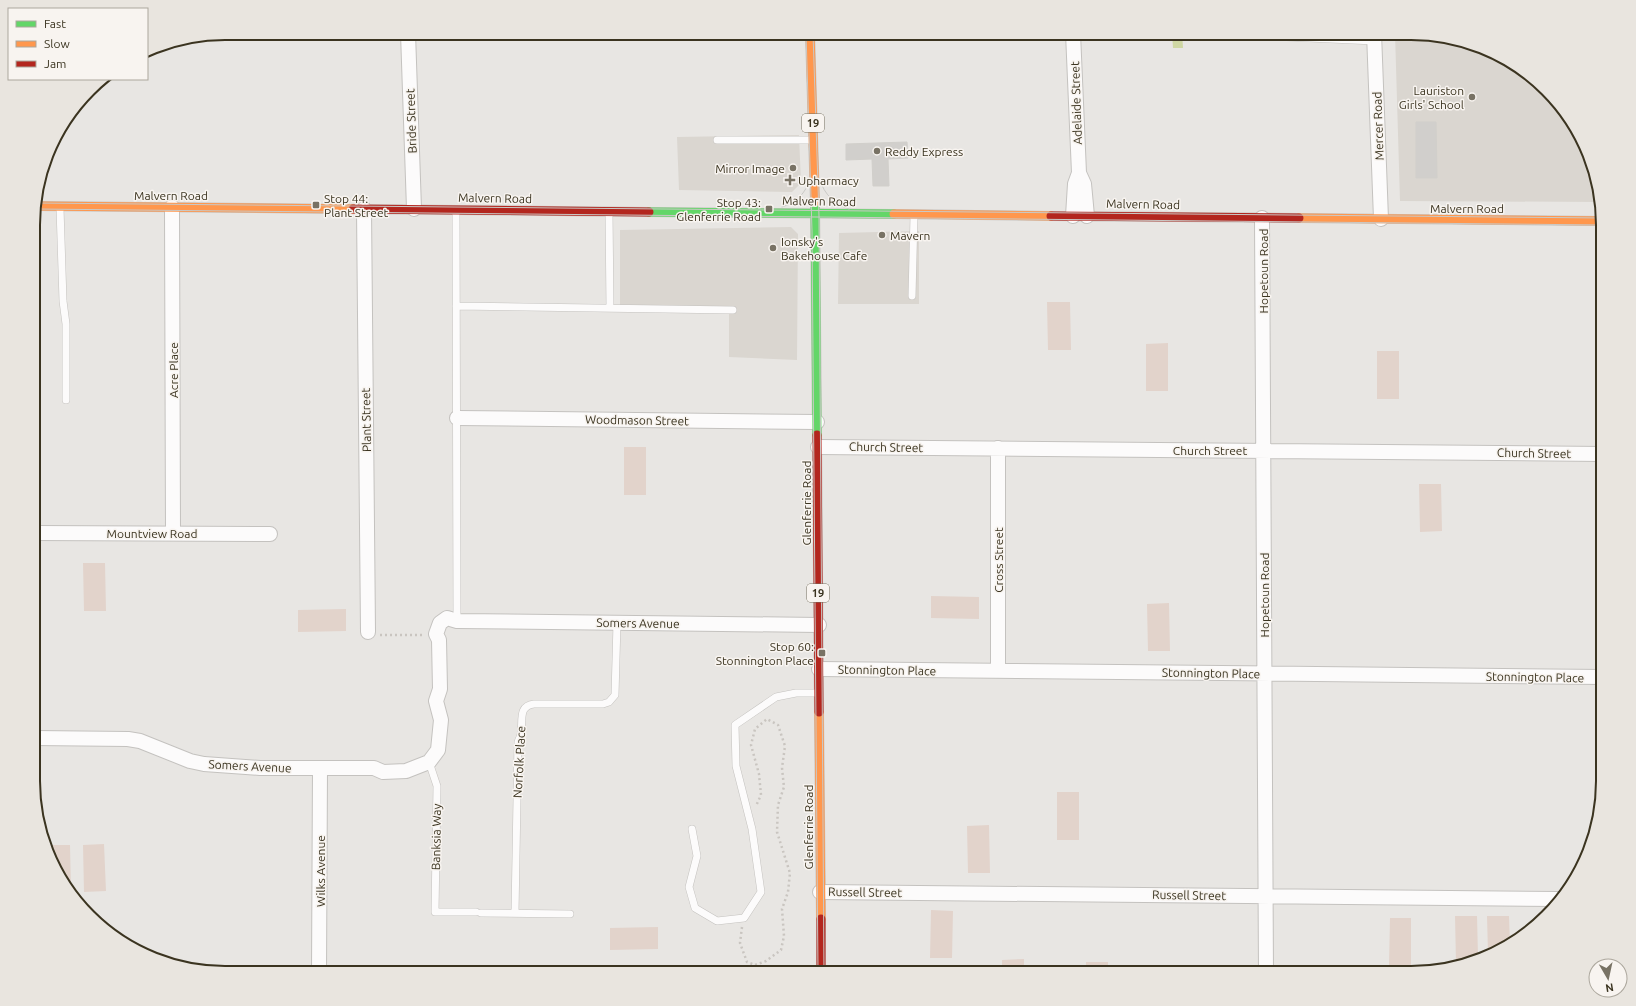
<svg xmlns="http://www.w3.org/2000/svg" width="1636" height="1006" viewBox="0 0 1636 1006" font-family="Ubuntu,sans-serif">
	<rect width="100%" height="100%" fill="#e8e6e3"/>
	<path fill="#dad6d0" d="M1395,33H1411L1472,43L1517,65L1577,129L1599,202L1400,201Z
		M799,135L801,183L792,192L679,190L677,137Z
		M791,227L798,234L797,360L729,357V309H620V230Z
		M919,231V304H838L839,233Z"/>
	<path fill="#e2d3cb" d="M1047,302H1070L1071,350H1048Z
		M1168,343V391H1146V344Z
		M1377,351H1399V399H1377Z
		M624,447H646V495H624Z
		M1419,484H1441L1442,531L1420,532Z
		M83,563H105L106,611H84Z
		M931,596L979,597V619L931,618Z
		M1169,603L1170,651H1148L1147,604Z
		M346,609V631L298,632V610Z
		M1057,792H1079V840H1057Z
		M989,825L990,873H968L967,826Z
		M104,844L106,891L84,892L83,845Z
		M49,845H70L71,890L59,877Z
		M931,910L953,911L952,958H930Z
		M1455,916H1477L1478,956L1456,963Z
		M1487,916H1509L1510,945L1507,947L1488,953Z
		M1390,918H1411V966H1389Z
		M658,927V949L610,950V928Z
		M1024,959V973H1002V960Z
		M1086,962H1108V973H1086Z"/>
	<path fill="#cfd7a3" d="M1172,33H1182L1183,48H1173Z"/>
	<path fill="#d1cfcc" stroke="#d1cfcb" d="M1416,122H1436L1437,178H1416Z
		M907,142L908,158L888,159L889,186H873L872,159L846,160V144Z"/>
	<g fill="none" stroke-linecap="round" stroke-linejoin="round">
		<defs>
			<path id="lane" d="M1224,34L1375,41
				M717,140H812
				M60,208L63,301L66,324V400
				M456,212L457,621
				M609,212L610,308
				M912,296L914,216
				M456,306L733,310
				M429,762L437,786L435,912H476
				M692,829L697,856L689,887L695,908L717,921L744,918L761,892L752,829L736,766L735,725L776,697L796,693H817
				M481,913L570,914
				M515,913L518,742C519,739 521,736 521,733C523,720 518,706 534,704H603L609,702L615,695L617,623"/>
			<path id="street" d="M408,33L414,209
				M1073,33L1079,173L1075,184L1073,216
				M1374,33L1381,219
				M1079,173L1084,184L1087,216
				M172,207L173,533
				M364,209L368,632
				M1262,218L1266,973
				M457,418L817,422
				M818,447L1603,454
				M998,448V671
				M35,533L270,534
				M819,669L1603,677
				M35,738L128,739L140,741L190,761L204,764L260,768H374L383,772L406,771L429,762L438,750L441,720L436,701L440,689L439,640L436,634L440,623L447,618L457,621L819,625
				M820,892L1558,899
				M319,973L320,768"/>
			<path id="fast" d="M815,202L817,435
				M649,212L894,214"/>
			<path id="slow" d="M810,33L815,202
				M35,206L353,209
				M894,214L1051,216
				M1299,218L1603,221
				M819,712L821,919"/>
			<path id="jam" d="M353,209L649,212
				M1051,216L1299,218
				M817,435L819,712
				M821,919V973"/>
		</defs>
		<use href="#lane" stroke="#c4c2bf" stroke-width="8"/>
		<use href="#street" stroke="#c4c2bf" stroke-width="16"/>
		<use href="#fast" stroke="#c4c1bd" stroke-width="10"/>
		<use href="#slow" stroke="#c4c1bd" stroke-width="10"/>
		<use href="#jam" stroke="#c4c1bd" stroke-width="10"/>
		<path stroke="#c9c5c0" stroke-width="2.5" stroke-dasharray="2 3" stroke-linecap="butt" d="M380,635H423
			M742,927L740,943L747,962L755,965L766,961L781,950L784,936L782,909L788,892L790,873L777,832L778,805L784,787L782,768L785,746L778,725L767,719L755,729L751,745L759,774L761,795L756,806"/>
		<use href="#lane" stroke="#fcfbfb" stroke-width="7"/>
		<use href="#street" stroke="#fcfbfb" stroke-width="14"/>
		<use href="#fast" stroke="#63d668" stroke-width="9"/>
		<use href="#slow" stroke="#ff974d" stroke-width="9"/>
		<use href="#jam" stroke="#b3261e" stroke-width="9"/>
		<path stroke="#cac9c6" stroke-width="1" d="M806,33L812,231L818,973
			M813,33L819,216L824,973
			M820,180C824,194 835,205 849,209
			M35,203L1603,218
			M782,207C796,203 806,193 810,179
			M35,209L1603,225"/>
	</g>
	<g fill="#787264" stroke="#f8f4f0" stroke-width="1.5">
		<circle cx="1472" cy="97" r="4"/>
		<circle cx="877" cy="151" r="4"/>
		<circle cx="793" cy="168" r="4"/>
		<path d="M788 174h4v4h4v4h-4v4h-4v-4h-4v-4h4z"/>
		<rect x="312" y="201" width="8" height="8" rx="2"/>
		<rect x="765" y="205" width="8" height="8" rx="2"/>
		<circle cx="882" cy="235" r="4"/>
		<circle cx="773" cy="248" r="4"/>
		<rect x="818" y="649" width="8" height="8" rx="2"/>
	</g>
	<g text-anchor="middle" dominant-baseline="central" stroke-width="3" stroke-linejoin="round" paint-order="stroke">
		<g fill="#f8f4f0" stroke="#746e5e" stroke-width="1">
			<rect x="802" y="114" width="22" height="18" rx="3"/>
			<rect x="807" y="584" width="22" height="18" rx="3"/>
		</g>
		<g font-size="11" font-weight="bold" fill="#3b3420">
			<text x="813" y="123">19</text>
			<text x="818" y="593">19</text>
		</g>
		<g font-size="12" fill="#3b3420" stroke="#f8f4f0" text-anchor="start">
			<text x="1464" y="90" text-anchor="end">Lauriston<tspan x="1464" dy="14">Girls' School</tspan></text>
			<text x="885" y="151">Reddy Express</text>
			<text x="785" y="168" text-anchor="end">Mirror Image</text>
			<text x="798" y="180">Upharmacy</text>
			<text x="324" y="198">Stop 44:<tspan x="324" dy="14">Plant Street</tspan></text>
			<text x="761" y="202" text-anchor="end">Stop 43:<tspan x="761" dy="14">Glenferrie Road</tspan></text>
			<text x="890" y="235">Mavern</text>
			<text x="781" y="241">Ionsky's<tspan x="781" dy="14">Bakehouse Cafe</tspan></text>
			<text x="814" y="646" text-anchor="end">Stop 60:<tspan x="814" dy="14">Stonnington Place</tspan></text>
		</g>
		<g font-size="12" fill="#3b3420" stroke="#f8f4f0">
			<text transform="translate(1076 103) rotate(-92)">Adelaide Street</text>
			<text transform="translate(411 121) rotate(-92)">Bride Street</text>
			<text transform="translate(1378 126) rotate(-92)">Mercer Road</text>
			<text x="171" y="195">Malvern Road</text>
			<text transform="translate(495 198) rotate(1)">Malvern Road</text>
			<text transform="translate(819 201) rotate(1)">Malvern Road</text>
			<text transform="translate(1143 204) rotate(1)">Malvern Road</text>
			<text x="1467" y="208">Malvern Road</text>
			<text transform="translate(1263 271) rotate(-90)">Hopetoun Road</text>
			<text transform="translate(173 370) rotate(-90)">Acre Place</text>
			<text transform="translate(366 420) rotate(-91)">Plant Street</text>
			<text transform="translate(637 420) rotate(1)">Woodmason Street</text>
			<text transform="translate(886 447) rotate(1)">Church Street</text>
			<text x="1210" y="450">Church Street</text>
			<text transform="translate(1534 453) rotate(1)">Church Street</text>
			<text transform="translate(806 503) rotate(-90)">Glenferrie Road</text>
			<text x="152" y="533">Mountview Road</text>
			<text transform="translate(998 560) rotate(-90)">Cross Street</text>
			<text transform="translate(1264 595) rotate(-90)">Hopetoun Road</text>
			<text transform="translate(638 623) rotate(1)">Somers Avenue</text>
			<text transform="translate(887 670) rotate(1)">Stonnington Place</text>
			<text transform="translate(1211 673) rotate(1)">Stonnington Place</text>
			<text transform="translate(1535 677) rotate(1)">Stonnington Place</text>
			<text transform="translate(519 762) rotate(-87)">Norfolk Place</text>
			<text transform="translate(250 766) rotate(3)">Somers Avenue</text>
			<text transform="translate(808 827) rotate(-90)">Glenferrie Road</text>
			<text transform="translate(436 837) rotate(-89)">Banksia Way</text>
			<text transform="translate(320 871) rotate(-90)">Wilks Avenue</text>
			<text transform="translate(865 892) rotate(1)">Russell Street</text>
			<text transform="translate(1189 895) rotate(1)">Russell Street</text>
		</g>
	</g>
	<path d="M0 0H1636V1006H0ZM225 40H1411A185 185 0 0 1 1596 225V781A185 185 0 0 1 1411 966H225A185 185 0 0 1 40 781V225A185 185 0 0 1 225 40Z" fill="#e9e5df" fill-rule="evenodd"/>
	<path fill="none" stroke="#3b3420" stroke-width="2" d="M225 40H1411A185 185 0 0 1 1596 225V781A185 185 0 0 1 1411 966H225A185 185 0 0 1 40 781V225A185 185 0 0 1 225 40Z"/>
	<rect x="8" y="8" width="140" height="72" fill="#f8f4f0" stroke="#aca79d"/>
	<rect x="16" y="21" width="20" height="6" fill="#63d668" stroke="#aca79d"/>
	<text x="44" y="28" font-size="12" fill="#3b3420">Fast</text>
	<rect x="16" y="41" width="20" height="6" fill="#ff974d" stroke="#aca79d"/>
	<text x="44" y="48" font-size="12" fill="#3b3420">Slow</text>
	<rect x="16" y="61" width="20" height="6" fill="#b3261e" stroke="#aca79d"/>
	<text x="44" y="68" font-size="12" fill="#3b3420">Jam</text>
	<g transform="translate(1608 978) rotate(171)"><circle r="19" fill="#f8f4f0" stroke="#aca79d"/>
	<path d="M0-3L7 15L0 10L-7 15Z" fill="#787264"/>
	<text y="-6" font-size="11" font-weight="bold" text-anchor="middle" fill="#3b3420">N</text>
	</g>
</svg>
